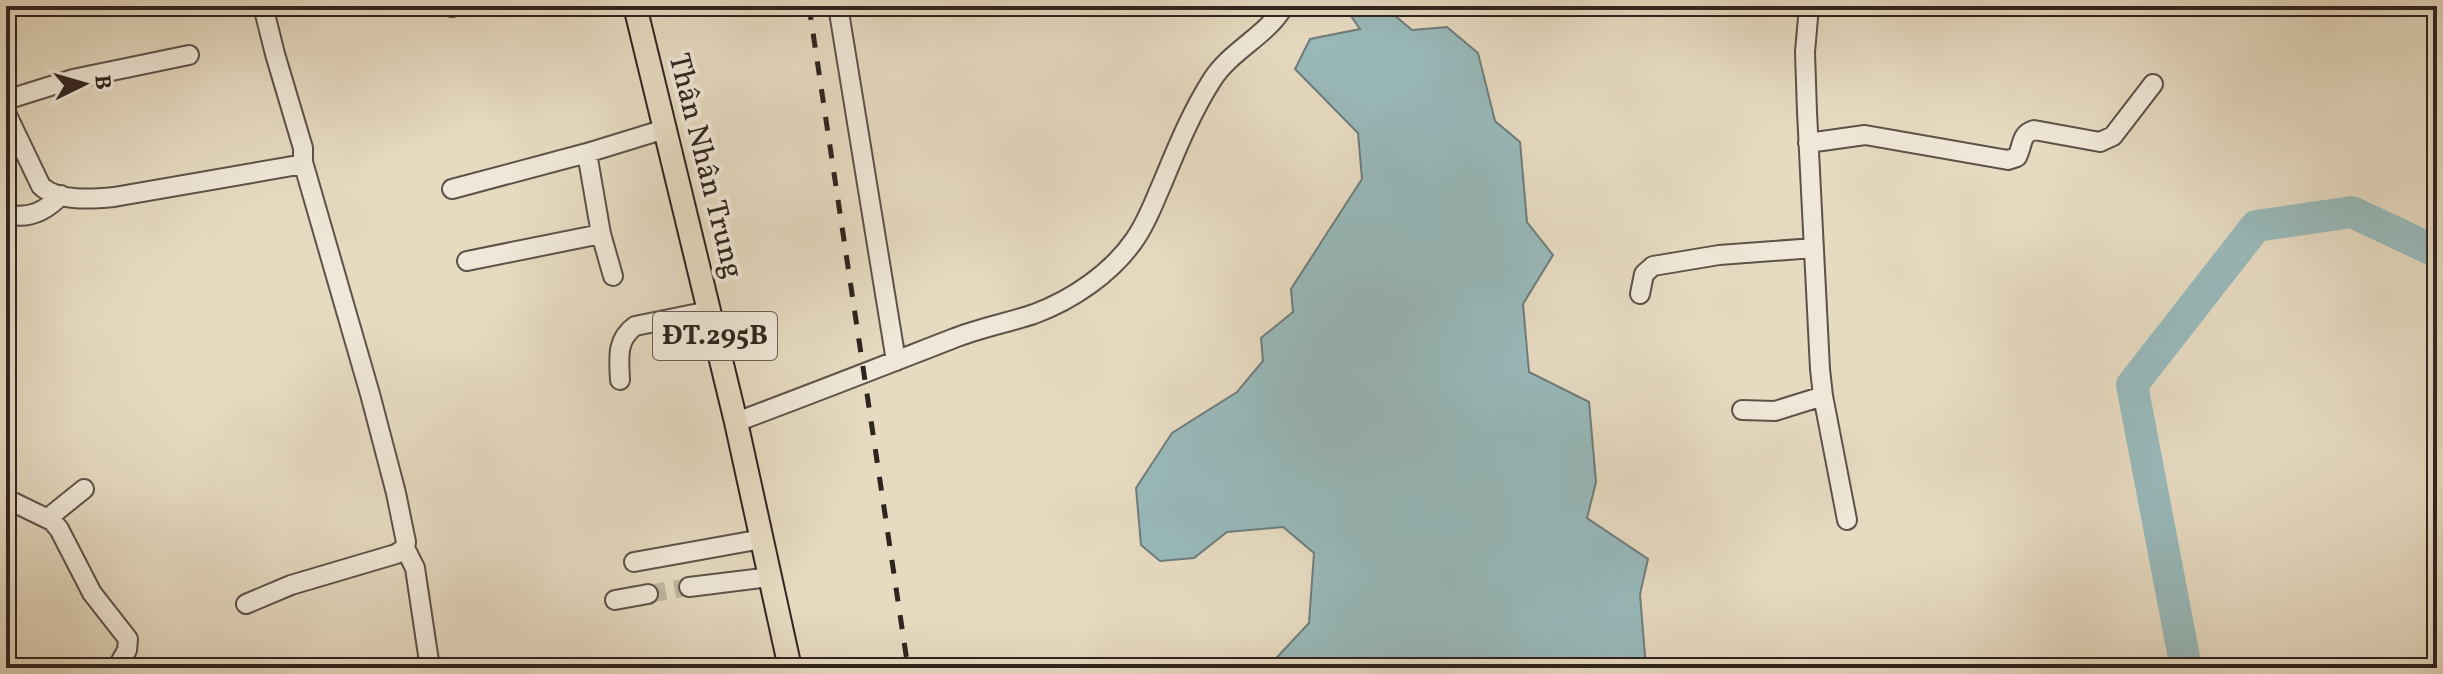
<svg xmlns="http://www.w3.org/2000/svg" width="2443" height="674" viewBox="0 0 2443 674" font-family="Vollkorn,serif">
	<rect width="100%" height="100%" fill="#e6dac1"/>
	<filter id="stains"><feTurbulence type="fractalNoise" baseFrequency=".0025" numOctaves="4"/><feColorMatrix values="0 0 0 0 .2 0 0 0 0 .09 0 0 0 0 .02 0 0 0 .5 -.17"/></filter>
	<radialGradient id="worn" r=".72"><stop offset=".6" stop-color="#630" stop-opacity="0"/><stop offset="1" stop-color="#630" stop-opacity=".3"/></radialGradient>
	<path fill="#98b9ba" stroke="#6e7d7c" stroke-width="2" d="M1344,6H1393L1394,15L1412,30L1447,27L1478,53L1495,121L1520,142L1527,222L1553,255L1523,304L1529,372L1589,402L1596,482L1587,518L1648,559L1640,594L1646,668H1267L1309,623L1314,553L1283,527L1227,532L1194,558L1160,561L1141,545L1136,488L1172,433L1237,392L1263,361L1261,338L1293,312L1291,289L1362,179L1358,133L1295,69L1310,39L1360,29Z"/>
	<g fill="none" stroke-linecap="round" stroke-linejoin="round">
		<path stroke="#98b9ba" stroke-width="32" d="M2186,668L2132,385L2256,226L2352,212L2437,252"/>
		<path stroke="#c2b6a1" stroke-width="18" stroke-dasharray="18 9" stroke-linecap="butt" d="M648,594L689,587"/>
		<defs>
			<path id="minor" d="M838,6L896,361
				M1809,6L1805,52L1807,112L1820,369L1823,396L1847,520
				M452,7L455,6
				M6,100L73,79L189,55
				M6,113L41,186C58,202 93,199 114,197L298,165L303,162V148L275,54L263,6
				M1808,143L1865,135L2008,160L2017,157C2023,146 2020,134 2034,130L2100,142L2113,136L2153,84
				M587,153L601,234L613,276
				M452,189L587,153L665,129
				M6,214C29,220 46,211 61,195
				M467,261L601,234
				M1640,294L1644,274L1653,266L1719,255L1814,248
				M620,380C619,358 616,340 635,326L709,311
				M1742,410L1775,411L1823,396
				M736,422C809,395 880,367 952,339C979,328 1007,323 1034,314C1072,300 1112,273 1135,239C1147,222 1154,202 1162,184C1177,148 1191,113 1212,80C1231,50 1267,36 1284,6
				M6,502L15,503L52,521L59,529L92,593L128,639L127,650L117,668
				M48,518L84,489
				M405,548L415,568L430,668
				M634,562L762,539
				M689,587L770,577
				M615,600L648,594
				M246,604L291,585L396,554L405,548L406,542L396,493L370,394L303,162"/>
			<path id="major" d="M635,6L736,422L790,668"/>
		</defs>
		<use href="#minor" stroke="#5e5248" stroke-width="22"/>
		<use href="#major" stroke="#30241f" stroke-width="26"/>
		<use href="#minor" stroke="#efe7d7" stroke-width="18"/>
		<use href="#major" stroke="#e6dac1" stroke-width="22"/>
		<path stroke="#30241f" stroke-width="5" stroke-dasharray="14 14" stroke-linecap="butt" d="M809,6L908,668"/>
	</g>
	<g text-anchor="middle" dominant-baseline="central" stroke-width="8" stroke-linejoin="round" paint-order="stroke">
		<rect fill="#efe7d7" stroke="#695e56" stroke-width="2" x="653" y="312" width="124" height="48" rx="6"/>
		<g font-size="28" font-weight="bold" fill="#30241f">
			<text x="715" y="336">ĐT.295B</text>
		</g>
		<g font-size="30" fill="#30241f" stroke="#efe7d7">
			<text transform="translate(705 166) rotate(76)">Thân Nhân Trung</text>
		</g>
	</g>
	<rect width="2443" height="674" fill="none" stroke="#e6dac1" stroke-width="32"/>
	<rect x="8" y="8" width="2427" height="658" fill="none" stroke="#30241f" stroke-width="4"/>
	<rect x="16" y="16" width="2411" height="642" fill="none" stroke="#30241f" stroke-width="2"/>
	<g transform="translate(84 84) rotate(85)" stroke="#efe7d7" stroke-width="6" paint-order="stroke">
	<path d="M0-6L14 30L0 20L-14 30Z" fill="#30241f"/>
	<text y="-12" font-size="22" font-weight="bold" text-anchor="middle" fill="#30241f">B</text>
	</g>
	<rect width="100%" height="100%" filter="url(#stains)"/>
	<rect width="100%" height="100%" fill="url(#worn)"/>
</svg>
